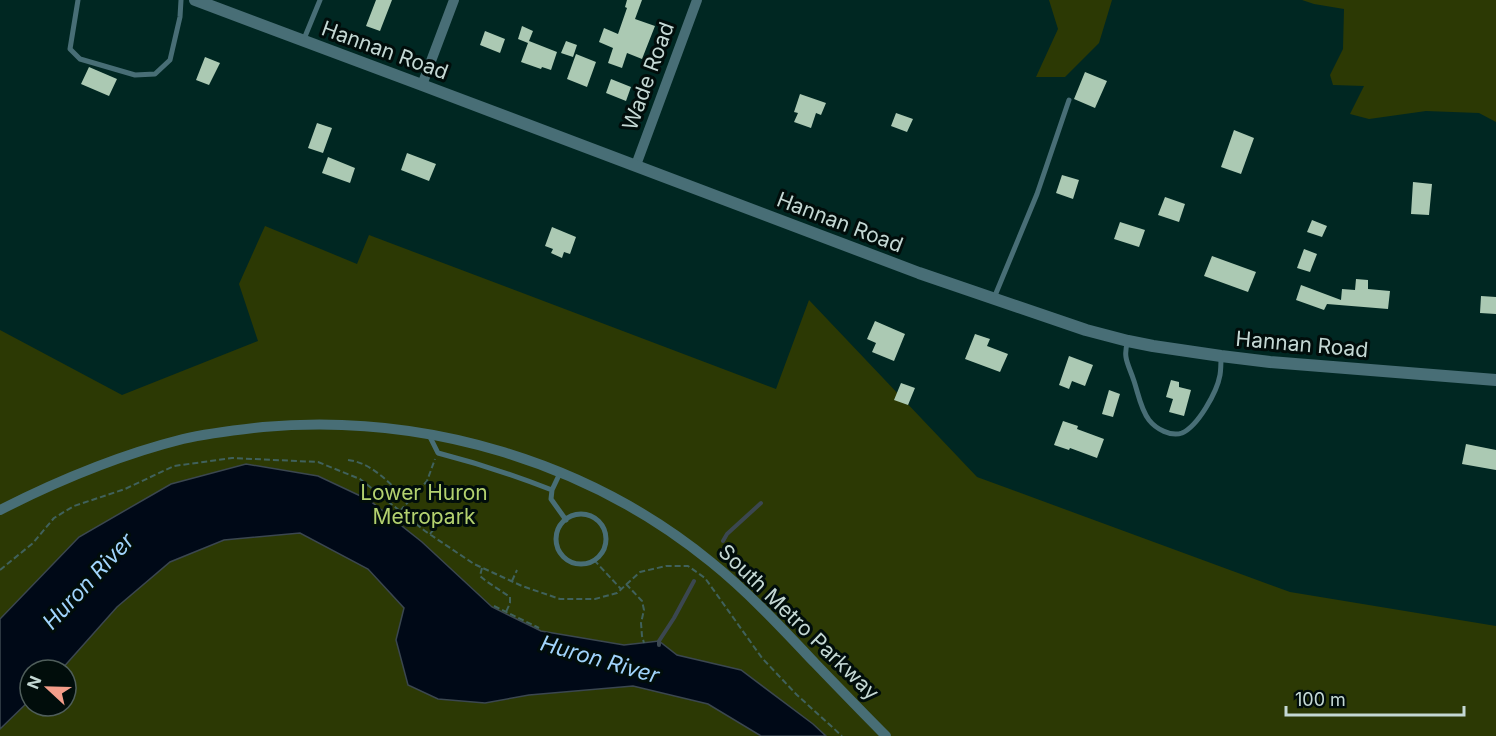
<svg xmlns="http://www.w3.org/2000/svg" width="1496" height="736" viewBox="0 0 1496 736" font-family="Inter,sans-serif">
	<rect width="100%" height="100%" fill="#002722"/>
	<path fill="#2c3904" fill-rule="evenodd" d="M1049,0H1112L1099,43L1065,77H1036L1058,29Z
		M1302,0H1496V122L1479,113L1426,111L1369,119L1350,114L1364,86L1333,85L1330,75L1343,49L1344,9L1314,4Z
		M265,226L357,264L369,235L776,389L809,300L977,477L1290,592L1496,626V736H0V330L122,395L258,341L239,284ZM30,670H66V706H30Z"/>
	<path fill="#000917" stroke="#3b4750" stroke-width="1.5" d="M246,464L318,476L369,500L422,542L492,607L541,631L624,645L659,641L677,655L741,670L813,724L826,736H761L708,704L633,686L529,695L485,703L438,699L408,685L396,640L404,608L368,569L300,533L224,540L170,562L117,607L61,670H30V700L0,729V619L79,537L171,484Z"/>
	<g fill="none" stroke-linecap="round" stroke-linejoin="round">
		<path stroke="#3b4750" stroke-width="4" d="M723,541L727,534L761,503
			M659,645V641L674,618L694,581"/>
	</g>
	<path fill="#abc9b3" d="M376,0H392L380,31L366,26Z
		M627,0H642L635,19L655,26L642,59L627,53L622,68L608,63L613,48L599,42L604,28L618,34L627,8L625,7Z
		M522,26L533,31L529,41L557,52L551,70L542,67L541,69L521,62L528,43L518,39Z
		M485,31L505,39L500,53L480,45Z
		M566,41L577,45L573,57L561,53Z
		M576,54L596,62L587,87L567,79Z
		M205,57L220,63L209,85L196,80Z
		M89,67L117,79L109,96L81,84Z
		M1085,72L1107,81L1095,108L1074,99Z
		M611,79L631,87L626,101L606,93Z
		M800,94L826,103L821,115L816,113L811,128L794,122L798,113L794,112Z
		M896,113L913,119L907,132L891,126Z
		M317,123L332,128L323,153L308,148Z
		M1234,130L1254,138L1241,174L1221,167Z
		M407,153L436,164L429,181L401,170Z
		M328,157L355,168L350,183L322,173Z
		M1062,175L1079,180L1073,199L1056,193Z
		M1413,182L1432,184L1429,215L1411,214Z
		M1165,197L1185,204L1179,222L1158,215Z
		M1312,220L1327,226L1322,237L1307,232Z
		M1120,222L1145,230L1139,247L1114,239Z
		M552,227L576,237L570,254L564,252L562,258L551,253L553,249L545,246Z
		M1304,249L1317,254L1310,272L1297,268Z
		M1212,256L1256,272L1248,292L1204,276Z
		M1356,279L1368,280V289L1390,291L1388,309L1327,304L1324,310L1296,300L1301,285L1341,300L1342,289L1355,290Z
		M1481,296L1496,297V314L1480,313Z
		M875,321L905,334L894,361L872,352L876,343L867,339Z
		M975,334L990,339L987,346L1008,354L1000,372L965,359Z
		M1069,356L1093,365L1085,386L1072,381L1069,389L1059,385Z
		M1171,380L1179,382V387L1191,390L1184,416L1169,412L1173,399L1166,397Z
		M901,383L915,388L908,405L894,400Z
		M1109,390L1120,394L1113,417L1102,414Z
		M1063,421L1078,426L1077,429L1104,439L1097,458L1070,448L1069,450L1054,445Z
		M1466,444L1496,450V470L1462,464Z"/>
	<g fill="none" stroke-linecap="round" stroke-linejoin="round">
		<path stroke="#40615c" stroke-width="2" stroke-dasharray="6 3" stroke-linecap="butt" d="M348,460C373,463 390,484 408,501
			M400,511L427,481L435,459
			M430,534L437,525
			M594,560L621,589
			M482,568L480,576L486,581L510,597V603L506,612
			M0,570L33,543L54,518L74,506L125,489L174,466L232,458L318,462L360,479L425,531L474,564L522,586L560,599H595L617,593L640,572L666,566H688L705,578L762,658L797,695L842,736
			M512,581L517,570
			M626,584L642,601L644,610L641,623L642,636L644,643
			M494,606L539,628"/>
		<path stroke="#486e76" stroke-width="5" d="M78,0L70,49L80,59L135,75L155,74L170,60L180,17L181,0
			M304,39L320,0
			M994,298L1037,194L1069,100
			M1128,341C1122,358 1129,365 1134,381C1138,393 1141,410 1149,420C1156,429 1171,437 1182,433C1198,426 1217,392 1220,375C1221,369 1221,362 1221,356
			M429,435L438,453C477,463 514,475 552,490L560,473
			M552,490L551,499L566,520
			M556 539a25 25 0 1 1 50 0a25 25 0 1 1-50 0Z"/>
		<path stroke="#486e76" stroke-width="10" d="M422,85L454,0
			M636,165L697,0
			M0,510C59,480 119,455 183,439C209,433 236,430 263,427C422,413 586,460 711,562C747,591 780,626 812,660C837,686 861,711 886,736"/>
		<path stroke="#486e76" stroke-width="12" d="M195,0L422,85L919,273L1086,330L1128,341L1153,346L1221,356L1270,362L1496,380"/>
	</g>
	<g text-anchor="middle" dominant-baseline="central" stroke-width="6" stroke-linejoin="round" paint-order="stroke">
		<g font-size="21" fill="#c4d8d4" stroke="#010d0b">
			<text transform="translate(385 50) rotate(20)">Hannan Road</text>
			<text transform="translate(648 76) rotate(-70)">Wade Road</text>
			<text transform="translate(840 222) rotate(21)">Hannan Road</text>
			<text transform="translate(1302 344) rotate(5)">Hannan Road</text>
			<text transform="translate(799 622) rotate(44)">South Metro Parkway</text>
		</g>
		<g font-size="21" fill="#b3d16f" stroke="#010d0b">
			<text x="424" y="492">Lower Huron<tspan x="424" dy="24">Metropark</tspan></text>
		</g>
		<g font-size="22" font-style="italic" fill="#a1d4fc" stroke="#010d0b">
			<text transform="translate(88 581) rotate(-47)">Huron River</text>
			<text transform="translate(600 659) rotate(16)">Huron River</text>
		</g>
	</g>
	<g transform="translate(48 688) rotate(292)"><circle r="28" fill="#010d0b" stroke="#4f5e5b" stroke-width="1.5"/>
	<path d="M0-4.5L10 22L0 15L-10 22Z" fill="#f49e8a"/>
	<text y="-9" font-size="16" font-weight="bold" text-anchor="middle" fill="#c4d8d4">N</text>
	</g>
	<path d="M1286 706v9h178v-9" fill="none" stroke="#c4d8d4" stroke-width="3"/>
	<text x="1295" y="706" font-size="18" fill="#c4d8d4" stroke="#010d0b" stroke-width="4.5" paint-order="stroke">100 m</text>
</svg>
